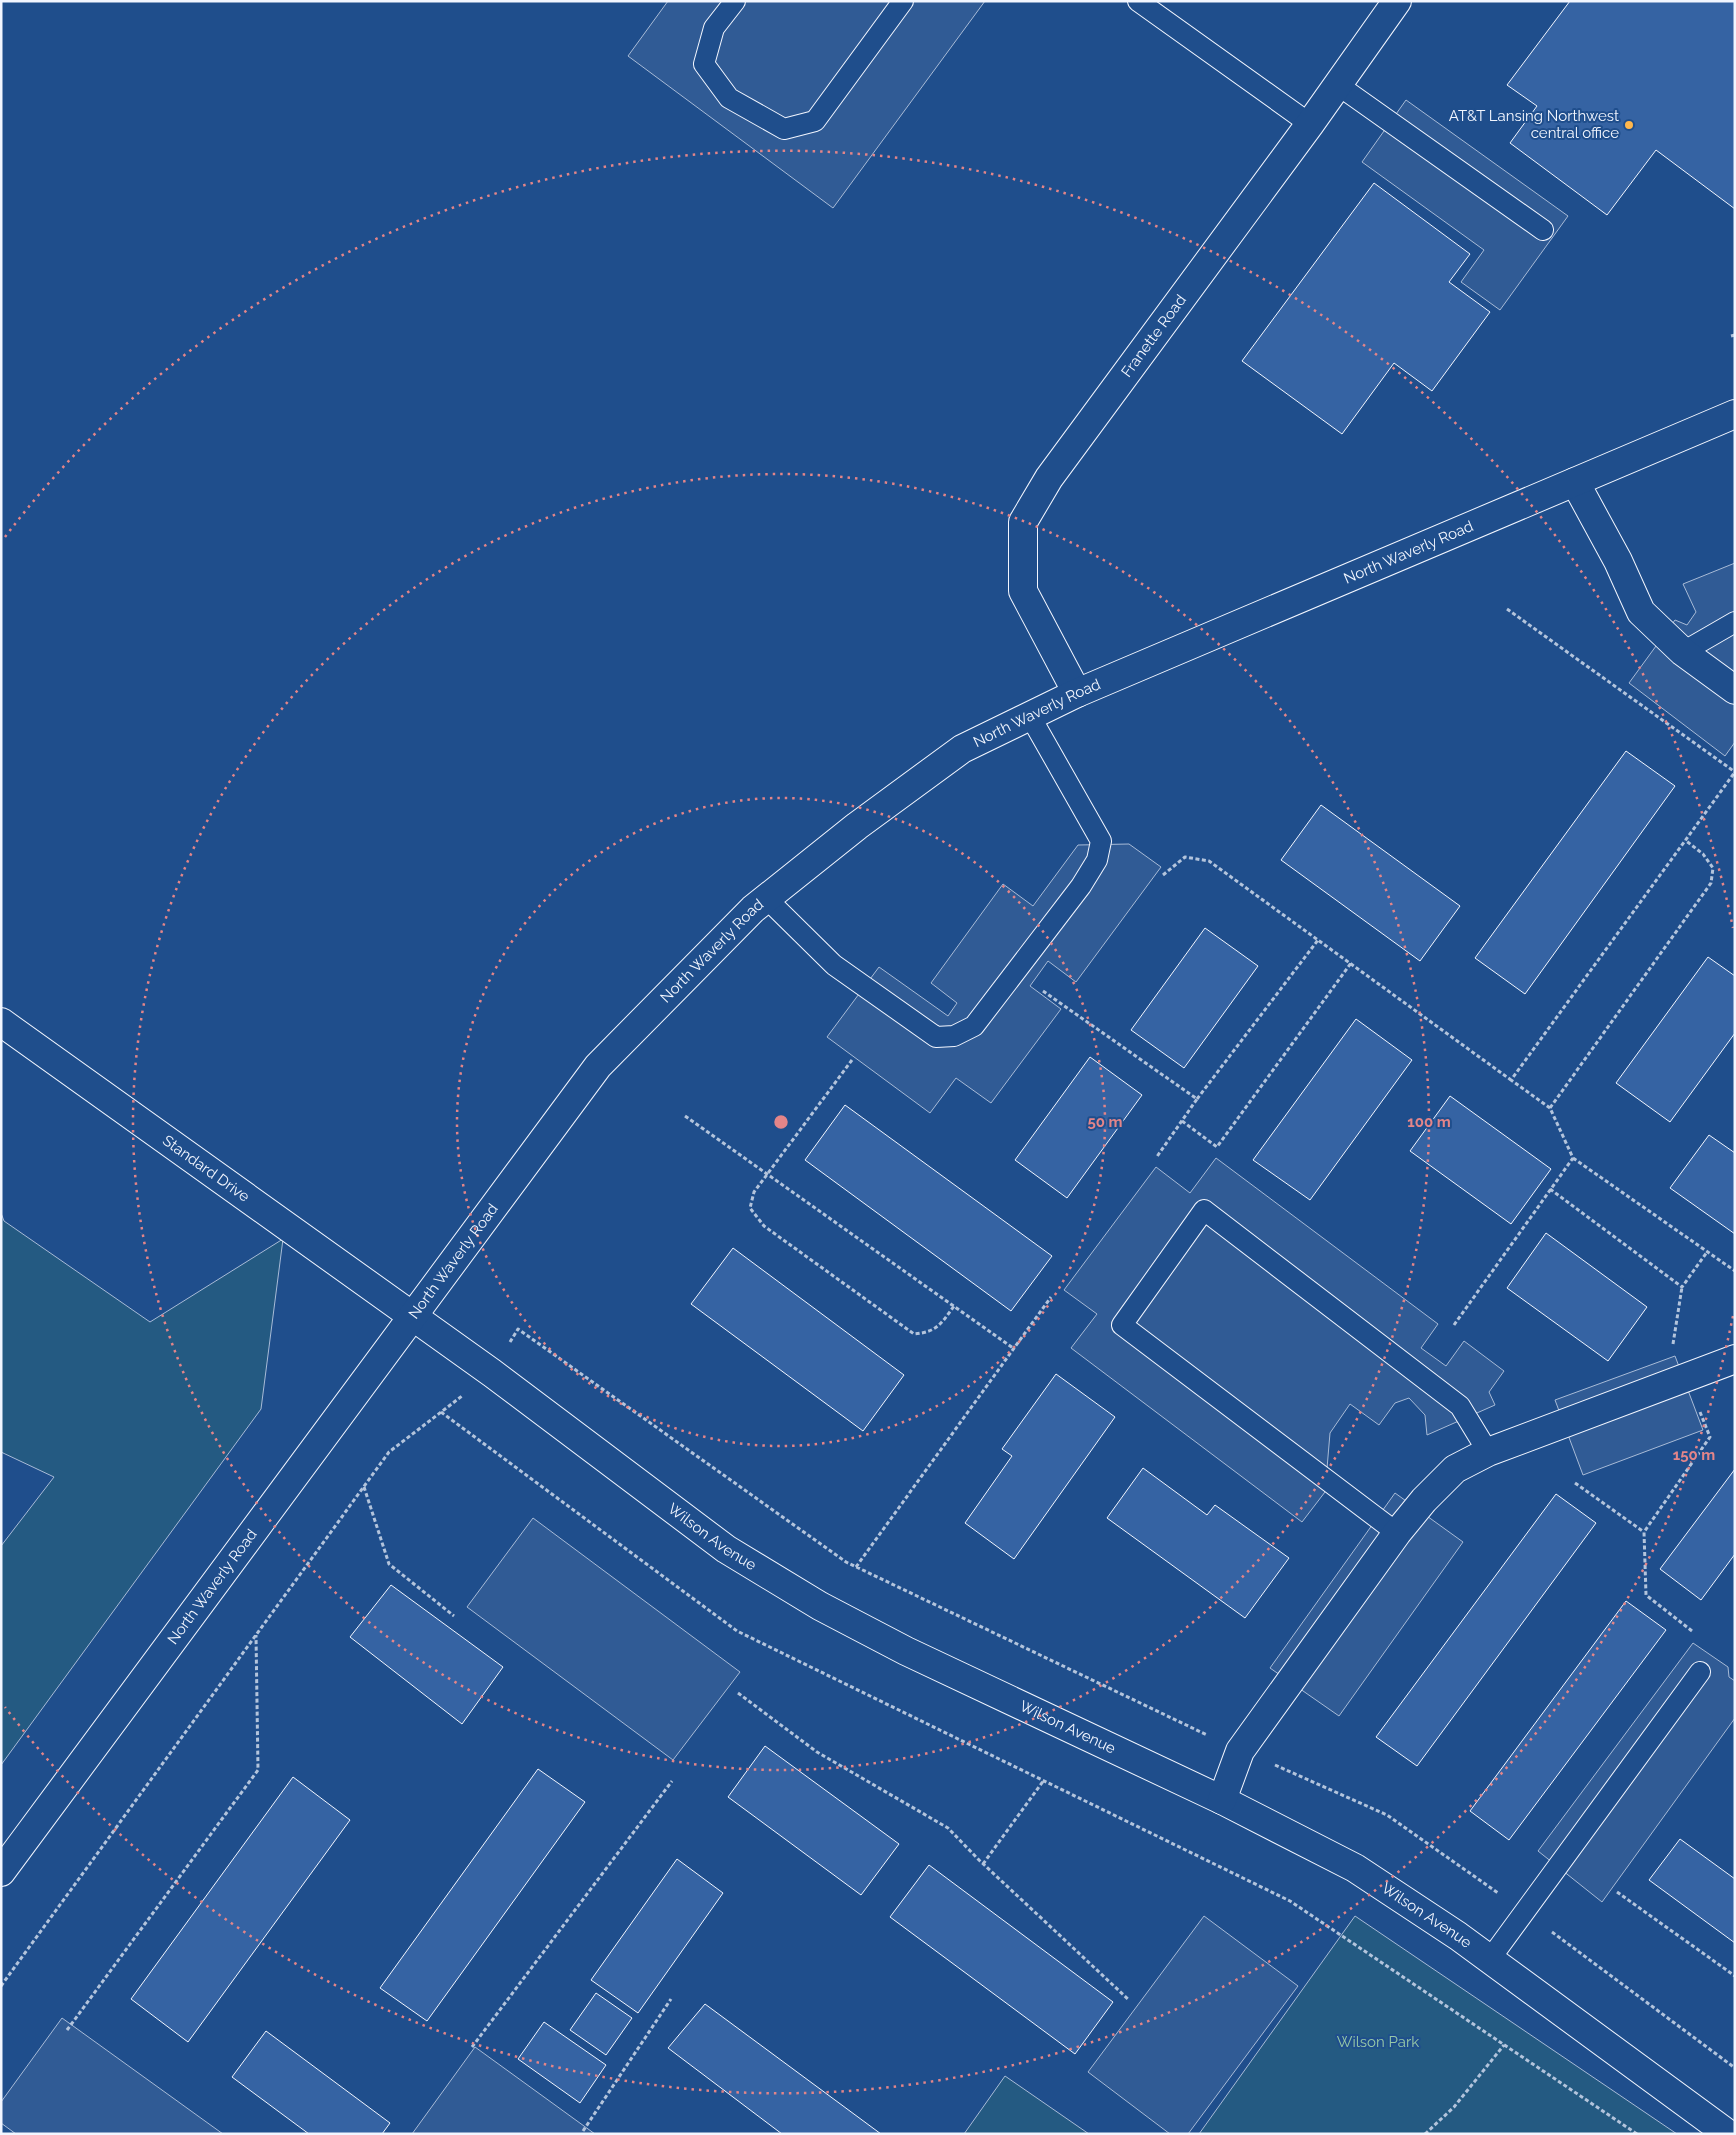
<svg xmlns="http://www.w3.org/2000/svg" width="1736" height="2135" viewBox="0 0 1736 2135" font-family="Raleway,sans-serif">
	<rect width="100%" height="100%" fill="#1f4e8c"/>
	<path fill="#245a82" stroke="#a8bbd7" d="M1,1213L4,1221L150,1322L283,1239L261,1409L1,1765V1546L54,1477L1,1452Z
		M1355,1916L1677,2134H1199Z
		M1005,2076L1089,2134H964Z"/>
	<path fill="#305b95" stroke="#a8bbd7" d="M668,1H985L833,208L628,56Z
		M1406,100L1568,216L1500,310L1461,282L1484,250L1362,162Z
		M1735,563V742L1725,756L1629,683L1675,620L1687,625L1696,612L1683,584Z
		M1129,844L1161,867L1076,982L1048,961L1030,986L1061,1009L991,1103L956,1078L930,1113L827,1037L879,967L948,1016L957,1003L931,983L1003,884L1033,906L1078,845Z
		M1216,1158L1438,1324L1421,1348L1446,1366L1464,1341L1504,1371L1489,1392L1495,1405L1427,1435L1425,1415L1409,1398L1395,1403L1379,1425L1350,1404L1330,1433L1325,1492L1302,1522L1071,1348L1097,1314L1064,1290L1156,1167L1190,1193Z
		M1675,1356L1703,1430L1583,1475L1555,1400Z
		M1395,1493L1463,1542L1339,1716L1270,1668Z
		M533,1518L740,1672L673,1760L467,1607Z
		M1693,1643L1728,1667L1729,1677L1735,1681V1718L1602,1902L1538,1851Z
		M1204,1916L1298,1986L1188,2134H1170L1088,2072Z
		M62,2018L223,2134H16L1,2123V2102Z
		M475,2047L595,2134H412Z"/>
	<path fill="#3563a3" stroke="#f2f6ff" d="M1570,1H1735V209L1656,150L1607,215L1510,143L1537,106L1507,85Z
		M1374,183L1470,254L1449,282L1490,312L1432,391L1394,363L1342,434L1242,361Z
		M1626,751L1675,786L1525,994L1475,958Z
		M1321,805L1460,906L1420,961L1281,860Z
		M1205,928L1258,966L1184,1068L1131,1030Z
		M1708,957L1735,976V1033L1670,1122L1616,1083Z
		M1356,1019L1412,1060L1310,1200L1253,1160Z
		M1090,1057L1142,1095L1067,1198L1015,1160Z
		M1450,1096L1551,1169L1511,1224L1410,1151Z
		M845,1105L1052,1256L1011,1311L805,1160Z
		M1709,1135L1735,1153V1234L1670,1188Z
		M1546,1233L1647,1307L1608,1361L1507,1288Z
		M733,1248L904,1375L863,1431L691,1304Z
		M1056,1374L1115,1417L1014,1559L965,1523L1012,1456L1002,1449Z
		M1143,1468L1207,1515L1215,1505L1289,1558L1245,1618L1107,1518Z
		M1735,1469V1554L1701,1600L1660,1569Z
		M1556,1494L1596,1523L1417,1766L1376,1737Z
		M391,1585L503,1667L462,1724L350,1637Z
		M1626,1601L1666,1630L1509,1840L1470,1811Z
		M765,1746L899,1844L861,1895L728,1797Z
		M538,1769L585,1802L427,2021L380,1988Z
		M293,1777L350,1820L188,2042L131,1999Z
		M1680,1839L1735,1879V1943L1649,1880Z
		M677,1859L723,1893L638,2013L591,1980Z
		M929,1865L1113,2002L1075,2054L890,1917Z
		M596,1993L632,2018L606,2055L570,2030Z
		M705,2004L881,2134H782L668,2048Z
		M544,2022L606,2065L580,2103L518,2059Z
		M266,2031L390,2123L382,2134H309L232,2077Z"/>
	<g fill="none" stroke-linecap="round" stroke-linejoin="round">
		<defs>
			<path id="service" d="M735,1L714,28L704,64L729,98L784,129L815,121L903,1
				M1138,1L1310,124
				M1338,85L1543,230
				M1683,652L1735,622
				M766,898L834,965L936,1037L954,1036L974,1026L1081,886L1097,860L1101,841L1030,716
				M1397,1533L1122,1325L1204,1210L1460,1406L1488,1452
				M1490,1959L1700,1672"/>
			<g id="minor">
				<path d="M1575,482L1618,561L1641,612L1683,652L1735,690"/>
				<path id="s1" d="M1077,693L1023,591V522L1049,478L1310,124L1397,1"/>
				<path id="s2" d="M1,1022L492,1373L726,1549L820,1606L906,1651L1222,1800L1355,1868L1458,1936L1728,2134"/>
				<path d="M1222,1800L1240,1751L1397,1533L1424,1500L1455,1469L1488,1452L1735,1359"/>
			</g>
			<g id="secondary">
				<path id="s3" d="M1,1872L598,1066L753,909L857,826L962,749L1077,693L1735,414"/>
			</g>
		</defs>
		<use href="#service" stroke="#f2f6ff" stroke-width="22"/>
		<use href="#minor" stroke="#f2f6ff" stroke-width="30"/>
		<use href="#secondary" stroke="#f2f6ff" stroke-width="30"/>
		<path stroke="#b3c4dc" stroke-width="3" stroke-dasharray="4 2.5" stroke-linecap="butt" d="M1731,336L1735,335
			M1507,609L1735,772
			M1163,875L1185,857L1209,861L1511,1080
			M1043,991L1197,1099L1156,1158
			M852,1060L754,1192L750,1208L764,1226L914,1334C937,1332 941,1324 954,1306
			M1197,1099L1318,940
			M1550,1108L1711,883L1713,868L1703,854L1685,840
			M685,1116L1013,1348
			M1182,1121L1217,1147L1351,963
			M1573,1158L1735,1271
			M1550,1189L1682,1287L1707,1252
			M1454,1325L1573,1158L1550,1108L1511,1080L1735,772
			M510,1342L518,1329L846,1562L1207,1735
			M1673,1344L1682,1287
			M441,1412L737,1631L1290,1901L1637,2134
			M1575,1483L1644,1532
			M364,1487L389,1564L454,1616
			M856,1567L1051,1297
			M1692,1631L1646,1595L1644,1532L1710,1437L1700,1412
			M738,1693L817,1752L948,1828L979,1860L1129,2000
			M1275,1765L1387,1815L1498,1893
			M983,1864L1044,1780
			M1617,1892L1735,1976
			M1552,1932L1735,2068
			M1,1986L389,1452L462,1396
			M67,2030L258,1770L256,1635
			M472,2047L672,1781
			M583,2131L671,1999
			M1425,2134L1454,2107L1504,2045"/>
		<use href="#service" stroke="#1f4e8c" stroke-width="20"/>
		<use href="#minor" stroke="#1f4e8c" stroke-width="28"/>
		<use href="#secondary" stroke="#1f4e8c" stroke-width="28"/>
	</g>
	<g fill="none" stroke="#e38589" stroke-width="2.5" stroke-dasharray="2.5 5">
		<circle cx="781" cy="1122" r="324"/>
		<circle cx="781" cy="1122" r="648"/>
		<path d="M1733 1316A972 972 0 0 1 5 1707M5 537A972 972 0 0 1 1733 928"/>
	</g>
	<circle fill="#ffb74d" stroke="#1f4e8c" stroke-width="2" cx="1629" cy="125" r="5"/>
	<g text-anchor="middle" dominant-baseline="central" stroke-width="4" stroke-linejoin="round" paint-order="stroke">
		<g font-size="15" fill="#f2f6ff" stroke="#1f4e8c" text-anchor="end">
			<text x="1619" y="116">AT&amp;T Lansing Northwest<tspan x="1619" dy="17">central office</tspan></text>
		</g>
		<g font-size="15" fill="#f2f6ff" stroke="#1f4e8c">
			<text stroke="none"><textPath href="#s1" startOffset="412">Franette Road</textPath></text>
			<text stroke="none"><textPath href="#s3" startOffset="1975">North Waverly Road</textPath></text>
			<text stroke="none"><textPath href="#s3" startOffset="1570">North Waverly Road</textPath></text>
			<text stroke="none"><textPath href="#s3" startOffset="1165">North Waverly Road</textPath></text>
			<text stroke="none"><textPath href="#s2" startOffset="252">Standard Drive</textPath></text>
			<text stroke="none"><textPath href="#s3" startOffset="760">North Waverly Road</textPath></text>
			<text stroke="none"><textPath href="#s2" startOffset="878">Wilson Avenue</textPath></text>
			<text stroke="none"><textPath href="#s3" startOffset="355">North Waverly Road</textPath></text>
			<text stroke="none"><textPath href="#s2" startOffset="1282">Wilson Avenue</textPath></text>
			<text stroke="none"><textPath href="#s2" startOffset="1688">Wilson Avenue</textPath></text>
		</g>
		<g font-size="15" fill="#97c8a6" stroke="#1f4e8c">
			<text x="1378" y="2042">Wilson Park</text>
		</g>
	</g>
	<circle cx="781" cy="1122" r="8" fill="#e38589" stroke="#1f4e8c" stroke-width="2.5"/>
	<g font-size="15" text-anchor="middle" font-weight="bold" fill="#e38589" stroke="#1f4e8c" stroke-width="4" stroke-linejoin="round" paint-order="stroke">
		<text x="1105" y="1127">50 m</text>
		<text x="1429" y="1127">100 m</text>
		<text x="1694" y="1460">150 m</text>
	</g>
	<rect width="1736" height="2135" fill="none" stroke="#f2f6ff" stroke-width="5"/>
</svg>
